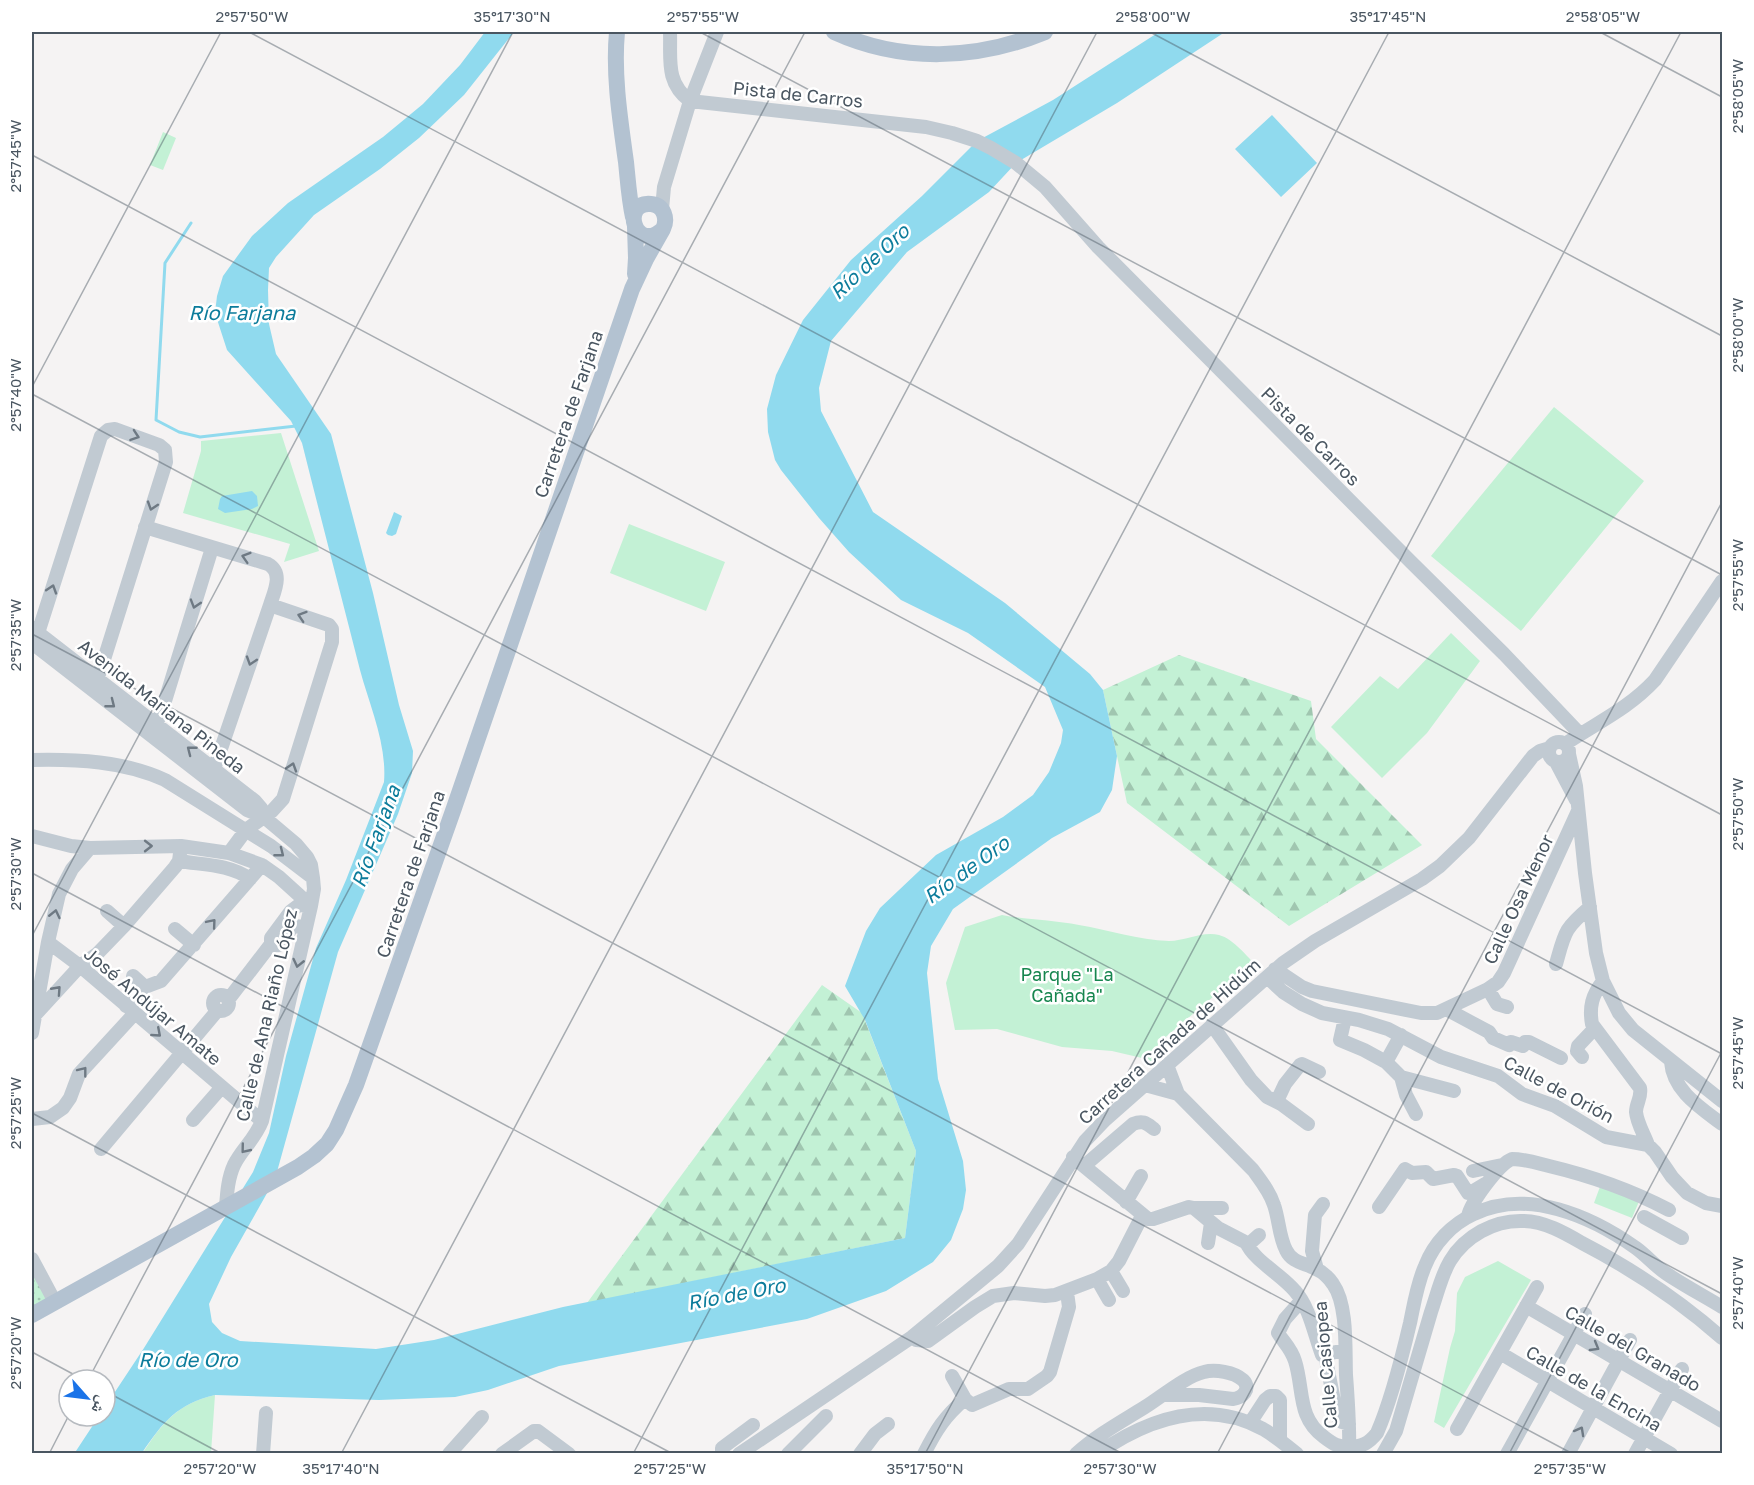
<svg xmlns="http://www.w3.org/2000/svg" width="1754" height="1485" viewBox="0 0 1754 1485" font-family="'Golos Text','Noto Naskh Arabic',sans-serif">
	<defs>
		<pattern id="forest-firs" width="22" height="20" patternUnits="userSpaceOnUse" patternTransform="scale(1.5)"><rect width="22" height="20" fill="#c3f1d5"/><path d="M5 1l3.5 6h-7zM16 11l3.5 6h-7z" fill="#a0c6b0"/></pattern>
		<pattern id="garden-dots" width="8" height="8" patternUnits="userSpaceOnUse" patternTransform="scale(1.5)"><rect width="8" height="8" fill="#c3f1d5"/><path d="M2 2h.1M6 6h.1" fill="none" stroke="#a0c6b0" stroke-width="1.8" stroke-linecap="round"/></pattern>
	</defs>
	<rect width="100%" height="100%" fill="#f5f3f3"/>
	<path fill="#c3f1d5" d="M163,132L176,138L163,170L150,165Z
		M1554,407L1644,481L1521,631L1431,556Z
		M281,433L319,551L284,562L290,544L183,513L201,451V441Z
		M629,524L725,562L706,611L610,573Z
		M1451,633L1480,661L1427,733L1382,778L1331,727L1380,676L1398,689Z
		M1002,915C1027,920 1053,920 1079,925C1109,930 1138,940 1169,941C1186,941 1202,931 1219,935C1234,939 1247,957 1258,967L1251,973L1246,969L1161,1041L1167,1047L1150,1062L1142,1058L1112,1051L1062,1047L997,1029L955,1030L946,983L965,927Z
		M1601,1184L1640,1199L1632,1218L1594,1203Z
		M1498,1261L1531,1280L1444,1428L1434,1422L1450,1348L1455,1331L1457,1293L1465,1277Z
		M215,1395L211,1453L142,1454C163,1422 177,1404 215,1395Z"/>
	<path fill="url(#forest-firs)" d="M1179,655L1311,701L1316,739L1422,845L1289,926L1127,803L1103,690Z
		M822,985L862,1013L916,1151L905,1238L587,1303Z"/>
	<path fill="url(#garden-dots)" d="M32,1270L47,1300L32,1309Z"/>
	<path fill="#90daee" d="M485,32H514L464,95L419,138L380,169L314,215L276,257L269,268L268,290L269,324L276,354L331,434L373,593L399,705L413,751L412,773L398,814L338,952L275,1179L231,1257L209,1304L212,1322L222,1333L240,1341L376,1349L434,1340L563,1307L905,1238L916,1151L865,1020L845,986L866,931L880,908L936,855L1003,817L1033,795L1049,772L1061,743L1063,730L1045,687L968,633L901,600L849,552L819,518L781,470L775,460L768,432L767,409L776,375L803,320L851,260L922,196L977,141L1053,100L1159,32H1225L1117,103L1016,163L989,192L907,252L831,341L819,388L821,411L873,512L1005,603L1090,674L1103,690L1117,756L1112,790L1100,812L1052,838L953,909L931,946L927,973L938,1079L963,1161L966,1190L963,1209L951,1240L933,1262L886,1291L807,1319L559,1366L488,1390L455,1397L379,1400L215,1395C177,1404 163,1422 142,1453L74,1454L99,1416H105V1407L144,1348L253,1172L269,1133L286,1056L316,948L346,880L384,782C387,744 370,707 360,670C341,595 321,519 302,443L291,421L227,350L215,313L217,296L223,276L252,236L288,203L383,137L423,104L460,65Z
		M1272,115L1317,163L1281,197L1235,149Z
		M252,491L257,496L258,506L252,509L225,513L218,509L220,499L222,496Z
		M394,512L402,516L396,534L392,536L388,535L386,533Z"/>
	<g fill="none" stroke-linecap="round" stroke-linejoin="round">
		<path stroke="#90daee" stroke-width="3" d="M191,223L165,263L156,420L179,432L200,437L296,426"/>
		<path stroke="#c1cad2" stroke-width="14" d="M670,32C671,59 665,82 690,101L926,127L952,133L977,141L991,148L1016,163L1045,187L1098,247L1411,562L1504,654L1580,734
			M662,209L664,187L690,101L717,32
			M145,527L268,564C284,573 274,592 270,605L210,781
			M32,628L255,801L261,808L264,817
			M32,643L247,810L264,817L296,844L307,857L311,865L313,878L314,889L311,906L262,1121C255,1139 242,1149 234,1165C228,1178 227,1193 226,1207
			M33,644L38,633L101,436L108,430L115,429L159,445L165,450L166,462L101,669L93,689
			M152,731L161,714L212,548
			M1549 752a10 10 0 1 1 20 0a10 10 0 1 1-20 0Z
			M1565,744C1598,722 1628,709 1655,680L1722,581
			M1569,754L1576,786L1585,873L1596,953L1603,981L1619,1013L1633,1030L1722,1101
			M32,760C76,759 124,761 165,780L271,846L313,878
			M1556,762L1576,800
			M32,836L71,846L90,848L181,846L229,853L262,865L279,877L311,906
			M229,853L246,830L272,811L283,799L332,642V629L329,625L270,605
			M179,861C202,865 230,864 250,879
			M107,911L124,926
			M306,927L293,926L279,945L274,946L271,944V938L291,911L299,905L311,906
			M175,929L194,945
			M48,942L80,966L262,1121
			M1556,964C1565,932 1564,929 1590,907
			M1275,969L1302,987L1312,991L1421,1013H1437L1488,989L1498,982L1504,973L1578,811
			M133,976L145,987
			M1267,977L1283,992L1302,1004L1322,1013L1359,1020L1388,1029L1441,1057L1498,1076L1522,1094L1555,1106L1606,1137L1648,1145L1655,1152L1672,1177L1687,1193L1706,1203L1722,1206
			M1603,981C1592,995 1589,1007 1592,1024L1640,1088C1642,1097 1636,1103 1636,1112C1637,1123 1644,1134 1648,1145
			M1488,989L1497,1004L1507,1007
			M213 1003a8 8 0 1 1 16 0a8 8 0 1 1-16 0Z
			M228,1000L271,944
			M126,1006L145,987L161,981L262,865
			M1446,1009L1489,1032L1493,1038L1509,1045L1511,1042L1523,1046L1525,1042H1529L1561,1058
			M35,1015L80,966L97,954L124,926L175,867L179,861L181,846
			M1345,1018L1340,1040L1364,1050L1386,1062L1401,1077L1406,1095L1416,1114
			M1212,1025L1251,1080L1267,1097L1281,1104L1308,1124
			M32,1033L48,942L59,894L72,869L90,848
			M1582,1057L1577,1051L1578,1046L1595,1028
			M1386,1062L1401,1035
			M1671,1062C1673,1091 1701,1108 1722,1124
			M1167,1065L1178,1094L1253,1170C1261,1181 1270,1192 1274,1205C1279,1219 1279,1237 1286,1250C1292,1263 1305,1263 1316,1269C1323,1272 1329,1278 1333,1284C1348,1305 1345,1350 1346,1375C1348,1401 1350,1427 1349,1454
			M1401,1077L1454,1091
			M1145,1085L1178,1094
			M1277,1101L1285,1084L1300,1065L1302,1064L1319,1072
			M32,1119L50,1117L63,1108L70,1098L79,1074L135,1013
			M193,1120L221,1088
			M101,1149L217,1011
			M1073,1157L1148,1219H1153L1189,1207L1194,1208L1218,1228L1247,1243H1250L1259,1235
			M1084,1166L1133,1124C1143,1120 1146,1123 1154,1129
			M1473,1171L1502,1165
			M1126,1202L1141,1176
			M1379,1207L1405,1169L1412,1173L1426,1172L1433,1179L1454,1175L1457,1176L1468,1193H1470L1485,1184
			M1194,1208H1222
			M1468,1216C1471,1202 1499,1164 1512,1159C1525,1159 1537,1163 1549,1166C1591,1176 1631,1190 1669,1210
			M1644,1217L1682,1238
			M1246,1242C1254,1261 1281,1274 1295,1291C1310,1308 1314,1334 1322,1355L1345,1350
			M1208,1243L1211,1223
			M32,1259L55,1302
			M1317,1269L1312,1251L1315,1215L1323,1204
			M1111,1271L1123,1291
			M1097,1279L1109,1300
			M1301,1301L1285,1319L1278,1333C1284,1343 1291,1348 1295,1361C1304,1389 1297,1418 1324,1437C1333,1444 1338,1447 1349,1447C1362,1447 1369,1443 1377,1433C1391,1401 1402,1357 1410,1323C1414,1304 1417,1284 1425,1266C1434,1243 1452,1224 1474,1214C1527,1188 1591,1216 1636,1248C1647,1256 1656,1267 1667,1274C1685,1286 1704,1296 1722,1307
			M1526,1306L1722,1421
			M912,1337L916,1340L928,1341L975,1307L993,1296L1014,1293L1045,1296L1055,1295L1097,1279L1111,1271L1119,1261L1142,1216
			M1500,1353L1671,1454
			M1325,1355L1337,1416L1342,1422L1349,1424
			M952,1376L965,1399L972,1405L1009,1389H1028L1047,1376L1050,1372L1069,1307L1067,1292
			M1250,1423L1265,1400L1270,1396H1276L1280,1400V1440
			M1457,1429L1537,1287
			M263,1454L266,1413
			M449,1454L482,1417
			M502,1454L534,1431H538L569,1454
			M722,1454V1448L753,1425
			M739,1454L912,1337L998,1266L1018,1244L1085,1141L1105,1120L1283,963L1315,941L1422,879L1440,866L1469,838L1533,756L1540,751L1550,748
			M788,1454L826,1416
			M860,1454L875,1434L888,1424
			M924,1454C936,1430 945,1416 965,1399
			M1076,1454C1097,1435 1121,1422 1145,1407C1161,1397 1186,1376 1204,1372C1215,1369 1234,1372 1243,1380C1252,1389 1242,1398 1233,1399L1199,1395H1164
			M1097,1454C1147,1419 1205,1398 1263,1429C1275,1436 1286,1445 1297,1454
			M1383,1454L1396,1431C1408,1391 1419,1352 1431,1312C1437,1295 1441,1276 1450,1261C1465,1236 1494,1220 1523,1221C1544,1221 1565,1233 1582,1243C1632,1269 1680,1301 1722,1338
			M1507,1454L1585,1314
			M1568,1454L1630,1340
			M1635,1454L1682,1369"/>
		<path stroke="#b3c2d1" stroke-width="16" d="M617,32C613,74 620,119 626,162C628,181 629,199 633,217
			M834,32C902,63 977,60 1045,32
			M635,274L636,258L635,227
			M32,1315L298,1167L314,1156L327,1144L336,1130L356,1085L454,808L632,289L646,259L663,229C668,219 664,205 651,204C620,201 635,255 663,229"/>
	</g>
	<defs><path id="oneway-chevron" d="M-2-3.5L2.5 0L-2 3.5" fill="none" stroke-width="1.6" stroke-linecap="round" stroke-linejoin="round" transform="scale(1.5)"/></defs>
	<g stroke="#6e7983">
		<use href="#oneway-chevron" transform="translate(135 436) rotate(19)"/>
		<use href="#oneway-chevron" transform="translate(152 506) rotate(108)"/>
		<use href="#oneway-chevron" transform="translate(246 557) rotate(-163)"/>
		<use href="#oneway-chevron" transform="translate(52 589) rotate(-72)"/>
		<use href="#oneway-chevron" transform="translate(195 604) rotate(107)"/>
		<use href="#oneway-chevron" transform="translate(302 616) rotate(-162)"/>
		<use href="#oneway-chevron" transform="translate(251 661) rotate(108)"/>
		<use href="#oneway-chevron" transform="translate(111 704) rotate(38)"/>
		<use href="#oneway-chevron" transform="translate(191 750) rotate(-142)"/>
		<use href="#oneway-chevron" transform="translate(292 767) rotate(-72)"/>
		<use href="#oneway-chevron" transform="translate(148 846)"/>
		<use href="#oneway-chevron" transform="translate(280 853) rotate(38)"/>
		<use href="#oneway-chevron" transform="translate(55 914) rotate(-77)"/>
		<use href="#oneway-chevron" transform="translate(212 923) rotate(-50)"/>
		<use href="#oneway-chevron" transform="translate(298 963) rotate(103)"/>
		<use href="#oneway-chevron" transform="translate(57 990) rotate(-48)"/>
		<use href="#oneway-chevron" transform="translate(157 1033) rotate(41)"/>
		<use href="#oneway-chevron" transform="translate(83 1071) rotate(-52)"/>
		<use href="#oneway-chevron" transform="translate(245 1149) rotate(129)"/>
		<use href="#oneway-chevron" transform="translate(1595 1347) rotate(30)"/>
		<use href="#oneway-chevron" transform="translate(1580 1431) rotate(-61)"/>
	</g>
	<path fill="none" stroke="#4a5661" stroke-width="1.5" stroke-opacity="0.45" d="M249,32L1722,815M700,32L1722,575M1150,32L1722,336M1600,32L1722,97M32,155L1722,1054M32,387L221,32M32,394L1722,1294M32,634L1573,1454M32,873L1123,1454M32,936L513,32M32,1113L673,1454M32,1352L84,1380M88,1380L805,32M105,1391L222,1454M49,1454L69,1415M341,1454L1097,32M633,1454L1389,32M925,1454L1681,32M1217,1454L1722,502M1509,1454L1722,1051"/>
	<g text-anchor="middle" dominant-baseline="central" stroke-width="5" stroke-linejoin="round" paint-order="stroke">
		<g font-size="18" fill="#4a5661" stroke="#fff">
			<text transform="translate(798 94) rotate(6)">Pista de Carros</text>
			<text transform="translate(568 414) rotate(-71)">Carretera de Farjana</text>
			<text transform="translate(1311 436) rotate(45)">Pista de Carros</text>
			<text transform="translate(162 706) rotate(38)">Avenida Mariana Pineda</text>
			<text transform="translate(410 874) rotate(-71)">Carretera de Farjana</text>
			<text transform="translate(1518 899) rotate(-65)">Calle Osa Menor</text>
			<text transform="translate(153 1006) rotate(40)">José Andújar Amate</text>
			<text transform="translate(266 1015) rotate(-77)">Calle de Ana Riaño López</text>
			<text transform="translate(1169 1041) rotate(-42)">Carretera Cañada de Hidúm</text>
			<text transform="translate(1559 1089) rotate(28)">Calle de Orión</text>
			<text transform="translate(1633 1348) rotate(30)">Calle del Granado</text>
			<text transform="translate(1325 1365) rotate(-95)">Calle Casiopea</text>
			<text transform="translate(1594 1388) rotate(30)">Calle de la Encina</text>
		</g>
		<g font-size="18" fill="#17864f" stroke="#fff">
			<text x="1067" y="974">Parque "La<tspan x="1067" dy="21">Cañada"</tspan></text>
		</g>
		<g font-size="20" font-style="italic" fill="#0c7c9b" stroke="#fff">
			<text transform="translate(869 261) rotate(-43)">Río de Oro</text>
			<text x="242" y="312">Río Farjana</text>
			<text transform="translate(375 836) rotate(-70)">Río Farjana</text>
			<text transform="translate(966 869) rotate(-36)">Río de Oro</text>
			<text transform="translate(736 1293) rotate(-11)">Río de Oro</text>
			<text x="188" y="1359">Río de Oro</text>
		</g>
	</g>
	<rect width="1754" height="1485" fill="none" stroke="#ffffff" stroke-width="66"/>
	<g transform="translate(87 1398) rotate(118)"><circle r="28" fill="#ffffff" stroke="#b7bbc0" stroke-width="1.5"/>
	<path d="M0-4.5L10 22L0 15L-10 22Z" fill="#1a73e8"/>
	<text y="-9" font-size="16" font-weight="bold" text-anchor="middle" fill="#4a5661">ش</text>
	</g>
	<rect x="33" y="33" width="1688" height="1419" fill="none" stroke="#4a5661" stroke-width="2"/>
	<g font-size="15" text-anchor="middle" fill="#4a5661">
		<text x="252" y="22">2°57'50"W</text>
		<text x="512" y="22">35°17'30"N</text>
		<text x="703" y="22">2°57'55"W</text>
		<text x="1153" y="22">2°58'00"W</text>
		<text x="1388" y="22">35°17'45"N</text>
		<text x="1603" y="22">2°58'05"W</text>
		<text transform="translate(1738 96) rotate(-90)" y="5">2°58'05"W</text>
		<text transform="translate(16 156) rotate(-90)" y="5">2°57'45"W</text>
		<text transform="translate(1738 335) rotate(-90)" y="5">2°58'00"W</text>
		<text transform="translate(16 395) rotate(-90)" y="5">2°57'40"W</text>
		<text transform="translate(1738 575) rotate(-90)" y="5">2°57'55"W</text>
		<text transform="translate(16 635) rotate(-90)" y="5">2°57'35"W</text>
		<text transform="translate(1738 814) rotate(-90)" y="5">2°57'50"W</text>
		<text transform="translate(16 874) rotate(-90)" y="5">2°57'30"W</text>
		<text transform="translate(1738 1053) rotate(-90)" y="5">2°57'45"W</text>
		<text transform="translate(16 1113) rotate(-90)" y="5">2°57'25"W</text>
		<text transform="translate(1738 1293) rotate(-90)" y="5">2°57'40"W</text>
		<text transform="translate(16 1353) rotate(-90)" y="5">2°57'20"W</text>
		<text x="220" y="1474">2°57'20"W</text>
		<text x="341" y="1474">35°17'40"N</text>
		<text x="670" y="1474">2°57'25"W</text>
		<text x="925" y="1474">35°17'50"N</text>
		<text x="1120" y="1474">2°57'30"W</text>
		<text x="1570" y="1474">2°57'35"W</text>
	</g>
</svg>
